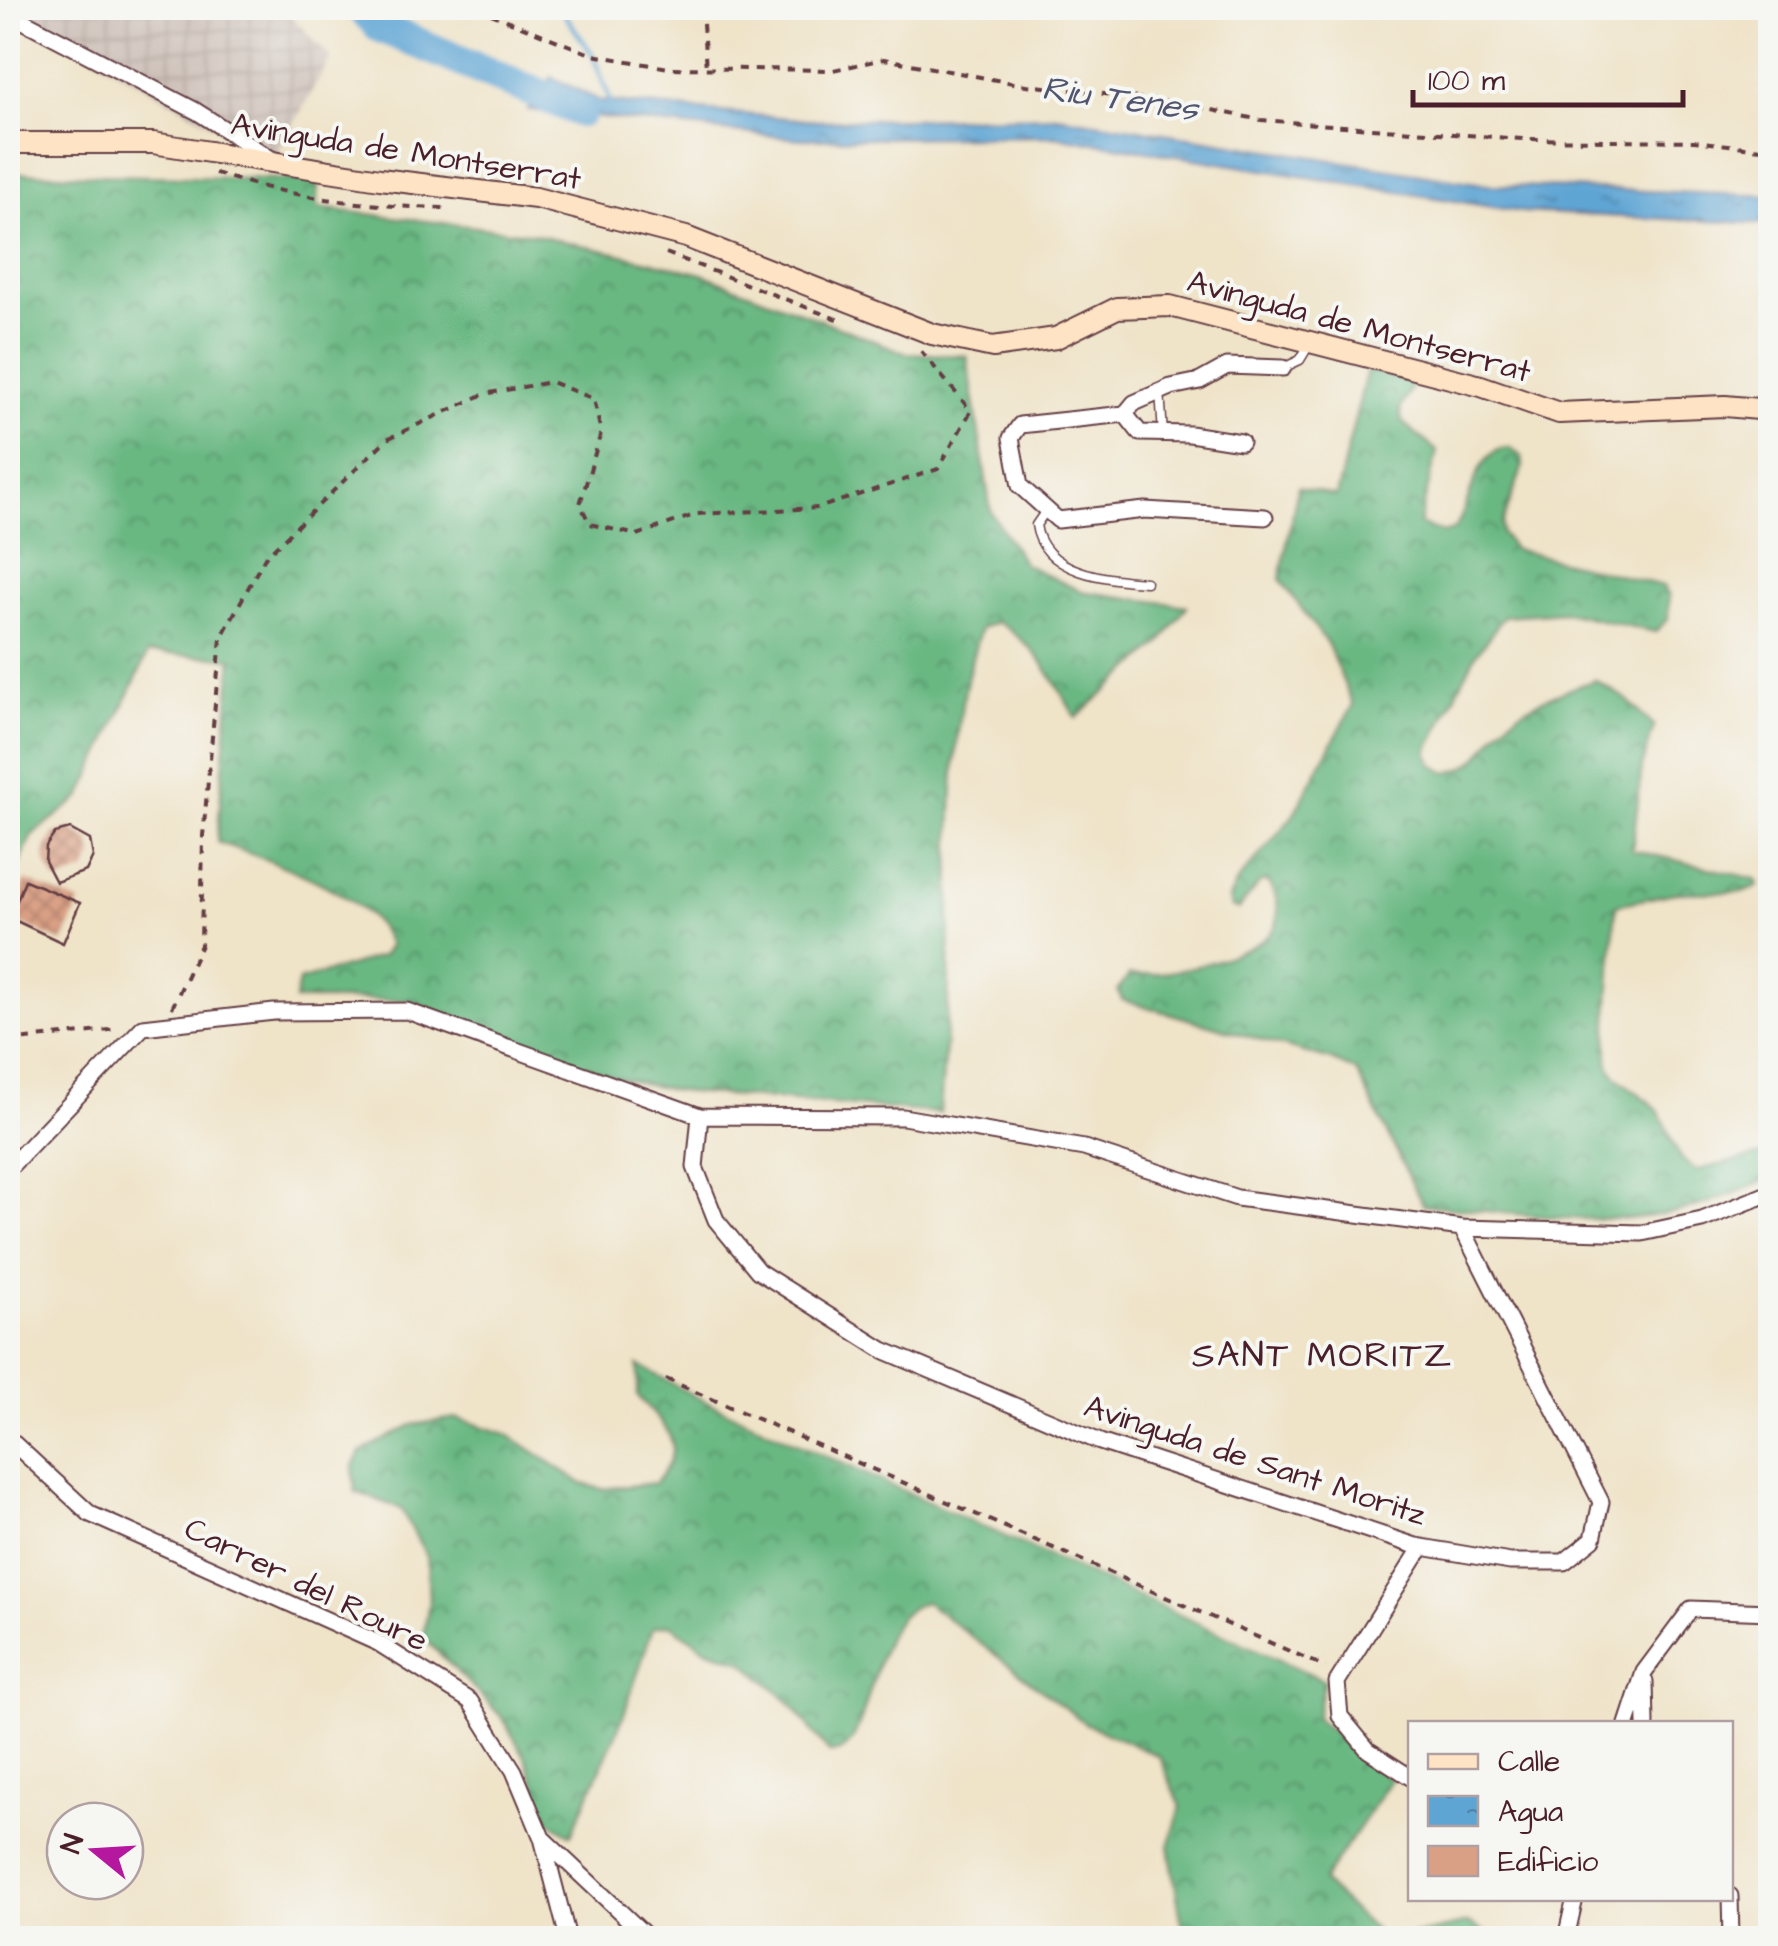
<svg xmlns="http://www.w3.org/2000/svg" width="1778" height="1946" viewBox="0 0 1778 1946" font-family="'Architects Daughter',sans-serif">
	<defs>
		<pattern id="industrial-grid" width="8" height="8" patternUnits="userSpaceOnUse" patternTransform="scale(2.5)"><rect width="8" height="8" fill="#cec1b9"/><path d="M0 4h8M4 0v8" fill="none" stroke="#b2a59f"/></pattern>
		<pattern id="forest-crowns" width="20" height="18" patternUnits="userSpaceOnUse" patternTransform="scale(2.5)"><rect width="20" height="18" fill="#69b882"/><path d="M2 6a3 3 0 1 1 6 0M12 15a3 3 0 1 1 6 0" fill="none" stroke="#58956b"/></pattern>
		<pattern id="water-ripples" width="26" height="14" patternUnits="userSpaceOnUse" patternTransform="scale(2.5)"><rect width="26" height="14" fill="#5ea5d4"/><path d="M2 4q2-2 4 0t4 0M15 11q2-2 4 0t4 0" fill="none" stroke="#5086ac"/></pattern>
		<pattern id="building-cross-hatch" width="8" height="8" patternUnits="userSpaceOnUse" patternTransform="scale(2.5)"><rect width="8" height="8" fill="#daa085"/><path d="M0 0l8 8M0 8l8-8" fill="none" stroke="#b3826d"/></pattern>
	</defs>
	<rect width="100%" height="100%" fill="#f6f6f2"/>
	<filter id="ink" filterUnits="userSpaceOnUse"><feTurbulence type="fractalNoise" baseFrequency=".01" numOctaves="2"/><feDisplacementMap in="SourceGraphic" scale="20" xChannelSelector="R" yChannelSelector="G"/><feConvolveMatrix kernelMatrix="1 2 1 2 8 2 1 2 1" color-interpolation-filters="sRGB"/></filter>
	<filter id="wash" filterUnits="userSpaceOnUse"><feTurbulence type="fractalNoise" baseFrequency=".0048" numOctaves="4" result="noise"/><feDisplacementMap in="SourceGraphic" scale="40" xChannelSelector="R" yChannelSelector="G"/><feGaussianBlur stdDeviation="2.25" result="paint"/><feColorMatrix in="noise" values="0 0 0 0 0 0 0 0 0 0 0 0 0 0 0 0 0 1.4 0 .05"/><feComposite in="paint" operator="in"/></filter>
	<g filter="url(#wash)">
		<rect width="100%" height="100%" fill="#efe3c8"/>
		<path fill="url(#industrial-grid)" d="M8,8H284L331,58L273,160Z"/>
		<path fill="url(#forest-crowns)" stroke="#5a6c56" stroke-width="2.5" d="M8,173L318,180V208L534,234L699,273L906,353L967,356L991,512L1024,564L1080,591L1187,606L1160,644L1076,718C1053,679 1037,645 997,622L981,628C944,739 952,861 949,976C948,1021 943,1067 940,1113L676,1091L610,1076L407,1000H295L299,981L382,956L389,946C376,894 265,859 217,842L232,658L148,653L81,797L32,835L8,889Z
			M1367,370L1414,383L1400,409L1402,422L1437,451L1419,524L1444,533L1455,529C1471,505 1475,447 1510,448L1522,457L1523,466L1502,524V533L1513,549L1663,586L1669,595L1668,619L1655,632L1565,612L1504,616L1475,656L1428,751L1433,765L1447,773C1485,764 1480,748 1504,725C1528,701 1564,692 1595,680L1626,699L1654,726L1642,766L1632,850L1756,879L1758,886L1743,892L1675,893L1616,905C1614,930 1603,1054 1610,1067C1621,1089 1648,1093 1660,1114C1672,1133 1674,1162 1698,1170L1770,1153V1179C1740,1190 1708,1205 1676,1212C1596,1229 1504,1211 1423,1205L1356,1071L1331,1060L1122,1000L1118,990L1129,975C1159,979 1251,956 1271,933C1283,919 1278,895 1268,881L1259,883L1239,909L1231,907L1229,899L1237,882L1292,817L1353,705L1328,645L1280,579L1298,487L1336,496Z
			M638,1365L706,1402L1324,1680L1316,1718L1391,1780L1322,1882L1383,1938H1184L1169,1846L1181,1807L1159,1756L1086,1724L926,1602C863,1614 876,1761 829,1752L787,1699L741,1660L708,1650L670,1624L653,1627L622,1720L571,1835L549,1821L525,1756L500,1715L423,1637L429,1602L427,1557L401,1509L355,1491L353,1468L361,1452L412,1425L456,1418L507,1434L583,1484L603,1489L655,1483C691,1442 664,1428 638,1396Z
			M1468,1923L1495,1938H1399Z"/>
		<path fill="url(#water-ripples)" stroke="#546280" stroke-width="2.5" d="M552,77L601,101L818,121L1057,116L1489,185L1770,196V224L1523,212L1054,136L801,139L528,110Z"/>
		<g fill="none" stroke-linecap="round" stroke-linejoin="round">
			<path stroke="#5ea5d4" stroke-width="5" d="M560,8L593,55L612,106"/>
			<path stroke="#5ea5d4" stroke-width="32" d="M361,8L380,27L581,112"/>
		</g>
		<g id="blocks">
			<path fill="url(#building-cross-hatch)" d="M70,829L90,840L93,856L86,871L56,882L45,861L46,846L55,833Z
				M25,880L80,903L63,943L10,918Z"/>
		</g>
	</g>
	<g filter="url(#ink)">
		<use href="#blocks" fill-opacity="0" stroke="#633c43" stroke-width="2.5"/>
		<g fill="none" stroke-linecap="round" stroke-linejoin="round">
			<defs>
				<path id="lane" d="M1283,368L1300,360L1309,345
					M1160,391L1163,434
					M1045,512L1036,525C1043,574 1107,579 1146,582"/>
				<path id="street" d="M8,13L196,111L273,160
					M1125,414L1140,433L1190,434L1241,442
					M1265,517L1145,510L1058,520L1020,486L1011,438L1020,425L1125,414L1134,403L1171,387L1200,381L1227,366L1283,368
					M700,1116L695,1167L716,1220L758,1271L883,1350L1100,1442L1416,1546L1510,1562H1564L1593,1539L1601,1502L1462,1228
					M8,1169L143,1027L274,1012L407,1011L700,1116L903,1117L1084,1148L1237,1198L1462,1228L1642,1233L1702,1220L1770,1193
					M8,1438L90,1514L378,1643L470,1701L514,1771L542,1838L568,1938
					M1645,1681L1646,1724
					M1627,1724L1644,1672L1691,1609L1770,1612
					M1410,1777L1368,1750L1340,1716L1337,1682L1422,1547
					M542,1838L648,1938
					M1730,1896L1731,1938
					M1566,1938L1575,1898"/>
				<path id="secondary" d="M8,143H153L380,179L536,198L686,237L932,334L993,347L1056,338L1117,308L1170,306L1481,386L1559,413L1725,406L1770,410"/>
			</defs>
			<use href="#lane" stroke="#633c43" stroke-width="11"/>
			<use href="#street" stroke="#633c43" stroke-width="19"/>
			<use href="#secondary" stroke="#633c43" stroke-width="24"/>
			<path stroke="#633c43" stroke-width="4" stroke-dasharray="8 8" stroke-linecap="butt" d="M476,8L593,55L669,68L833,70L884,59L1018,84L1173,102L1261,120L1522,139L1694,141L1770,150
				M702,8L706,70
				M215,173C290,198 368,207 447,208
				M666,253L839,320
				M172,1008L201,945L203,836L221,638L265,557L387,439L484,394L551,382L594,399L601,433L580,504L590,524L637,535L697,514L818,508L938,469L971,411L921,351
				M8,1041L119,1029
				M666,1379L1326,1667"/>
			<use href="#lane" stroke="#fff" stroke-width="8"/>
			<use href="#street" stroke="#fff" stroke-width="15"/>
			<use href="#secondary" stroke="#fee4c5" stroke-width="20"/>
		</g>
	</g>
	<g text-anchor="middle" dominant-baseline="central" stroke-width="8" stroke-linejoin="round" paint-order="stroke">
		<g font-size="32" fill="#4a1f2b" stroke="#f6f6f2">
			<text transform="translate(406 152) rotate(9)">Avinguda de Montserrat</text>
			<text transform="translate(1359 327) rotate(15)">Avinguda de Montserrat</text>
			<text transform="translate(1255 1461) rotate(18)">Avinguda de Sant Moritz</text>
			<text transform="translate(306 1585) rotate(26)">Carrer del Roure</text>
		</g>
		<g font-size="35" font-style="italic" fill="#52556f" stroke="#f6f6f2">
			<text transform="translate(1120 99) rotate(8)">Riu Tenes</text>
		</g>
		<g font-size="35" letter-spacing="2.5" fill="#4a1f2b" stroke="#f6f6f2">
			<text x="1323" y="1355">SANT MORITZ</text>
		</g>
	</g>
	<rect width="1778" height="1946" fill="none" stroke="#f6f6f2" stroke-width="40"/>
	<rect x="1408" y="1721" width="325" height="180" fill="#f6f6f2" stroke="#b1a0a2" stroke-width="2.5"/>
	<rect x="1428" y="1754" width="50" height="15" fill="#fee4c5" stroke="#b1a0a2" stroke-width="2.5"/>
	<text x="1498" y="1771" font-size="30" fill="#4a1f2b">Calle</text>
	<rect x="1428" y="1796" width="50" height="30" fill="url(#water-ripples)" stroke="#b1a0a2" stroke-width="2.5"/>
	<text x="1498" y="1821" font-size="30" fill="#4a1f2b">Agua</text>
	<rect x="1428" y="1846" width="50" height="30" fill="#daa085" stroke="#b1a0a2" stroke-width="2.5"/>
	<text x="1498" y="1871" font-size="30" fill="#4a1f2b">Edificio</text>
	<g transform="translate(95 1851) rotate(288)"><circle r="48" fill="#f6f6f2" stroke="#b1a0a2" stroke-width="2.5"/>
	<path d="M0-8L18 38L0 25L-18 38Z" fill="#b5179e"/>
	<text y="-15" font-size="28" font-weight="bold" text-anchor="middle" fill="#4a1f2b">N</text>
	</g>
	<path d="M1413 90v15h270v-15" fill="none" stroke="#4a1f2b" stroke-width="5"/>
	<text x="1428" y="90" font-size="30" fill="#4a1f2b" stroke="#f6f6f2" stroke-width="8" paint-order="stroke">100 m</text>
</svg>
